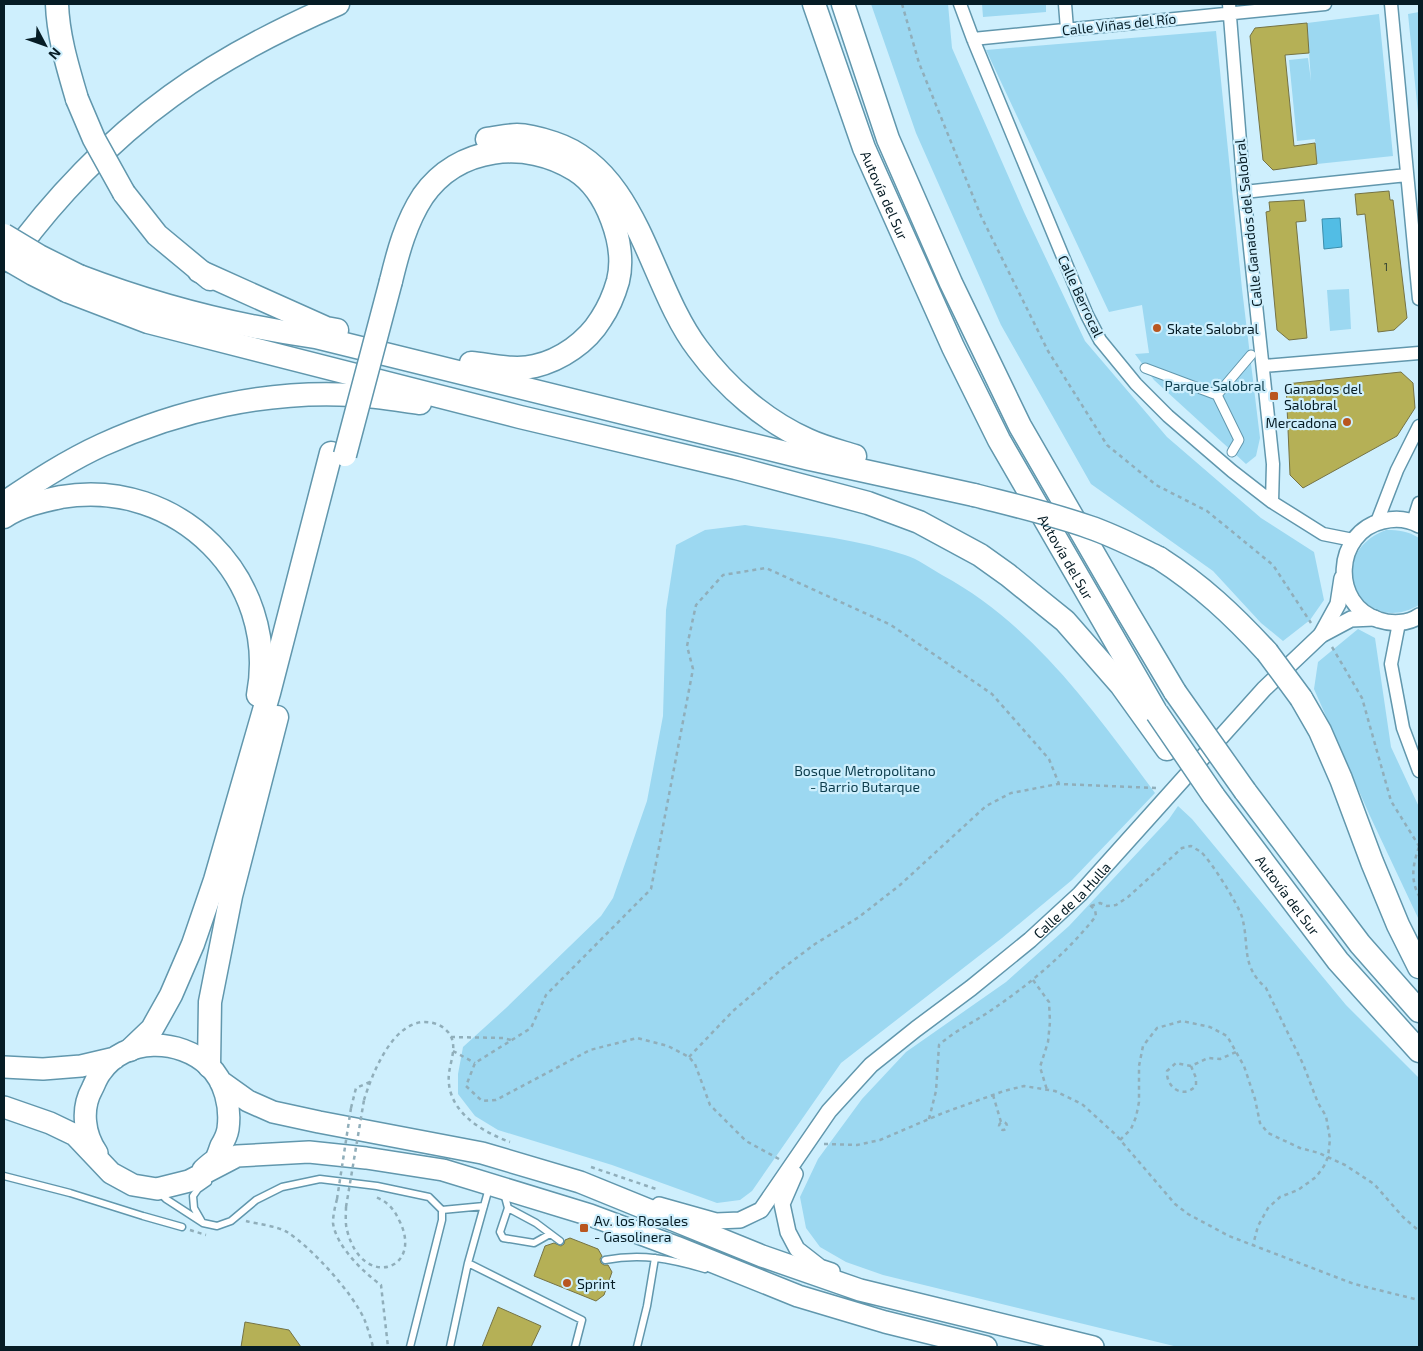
<svg xmlns="http://www.w3.org/2000/svg" width="1423" height="1351" viewBox="0 0 1423 1351" font-family="'Exo 2',sans-serif">
	<rect width="100%" height="100%" fill="#ceeffd"/>
	<path fill="#9cd8f1" d="M871,4H948L952,48L1024,212L1085,341L1167,437L1261,518L1314,552L1324,600L1310,620L1283,641L1261,623L1213,571L1091,484L1001,325L916,133Z
		M982,4H1046V12L983,17Z
		M1419,12V123L1408,14Z
		M1379,14L1393,156L1317,164L1315,139L1297,141L1289,60L1308,58L1311,81L1307,23Z
		M1216,31L1242,289L1260,438L1256,456L1246,464L1154,380L1135,354L1149,353L1142,305L1109,312L986,50Z
		M1349,289L1351,329L1330,331L1327,290Z
		M745,525C798,533 854,538 905,555C918,559 930,568 942,575C1033,624 1094,711 1155,793L1072,880L1002,938L841,1063L752,1191L740,1200L717,1203L612,1165L498,1130L475,1116L458,1094V1074L463,1047L506,1008L601,916L613,898L647,801L663,716L666,610L676,545L705,530Z
		M1386,530C1399,530 1408,531 1419,538V605C1362,639 1320,555 1386,530Z
		M1358,629L1375,638L1391,747L1419,807V920L1370,816L1314,689L1318,662Z
		M1178,806L1192,819L1346,1005L1419,1078V1347H1178L883,1275L846,1262L820,1247L806,1228L800,1197L818,1159L862,1099L906,1052L1006,982L1069,926L1169,819Z"/>
	<path fill="#52bde5" stroke="#3b8dab" d="M1340,218L1342,247L1324,249L1322,219Z"/>
	<path fill="#b5b056" stroke="#757345" d="M1307,23L1309,53L1285,55L1294,146L1315,143L1317,164L1273,170L1263,160L1250,36L1255,28Z
		M1389,191L1390,200H1393L1407,318L1394,330L1378,332L1365,214L1357,215L1355,194Z
		M1304,200L1306,221L1296,222L1307,338L1289,340L1277,330L1266,212L1270,211L1269,202Z
		M1401,372L1413,383L1415,408L1397,436L1303,488L1290,475L1286,384Z
		M570,1238L598,1249L602,1256L600,1259L601,1263L604,1265H608L612,1272L604,1295L596,1301L534,1276L545,1246L554,1243L561,1246L564,1244L565,1240Z
		M498,1307L541,1326L531,1347H482Z
		M245,1322L289,1330L301,1347H241Z"/>
	<g fill="none" stroke-linecap="round" stroke-linejoin="round">
		<defs>
			<path id="service" d="M4,1176L70,1193L143,1216L182,1227
				M159,1192L166,1199L203,1223L217,1226L231,1221L256,1200L282,1187L320,1179L377,1186L429,1197L442,1210V1220L410,1347
				M504,1193L508,1208L536,1223L560,1241
				M508,1208L500,1232L503,1238L534,1243L550,1234
				M442,1210L484,1206
				M202,1222L194,1208L193,1196L198,1189L208,1182
				M605,1260C642,1253 670,1259 705,1269
				M468,1263L582,1320L575,1347
				M450,1347L468,1263L489,1188
				M637,1347L647,1306L655,1258"/>
			<path id="pedestrian" d="M1145,368L1217,395
				M1232,452L1239,440L1217,395L1251,355"/>
			<path id="minor" d="M960,4L973,39L1087,315L1100,340L1136,384L1168,416L1232,471L1272,502L1323,534L1353,540
				M1065,4L1067,29
				M1229,4L1244,192L1273,464L1272,502
				M1391,4L1419,299
				M973,39L1325,4
				M1244,192L1407,175
				M1263,366L1419,353
				M1377,522L1397,470L1419,426
				M1413,522L1419,503
				M1399,623L1391,664L1403,728L1419,771"/>
			<g id="tertiary">
				<path d="M1419,525C1408,519 1395,518 1383,521C1334,532 1330,605 1379,620C1391,624 1408,624 1419,616"/>
				<path d="M1321,635L1338,604L1342,578"/>
				<path d="M795,1174L782,1204L788,1232L797,1249L820,1267L832,1271"/>
				<path id="s1" d="M659,1205L716,1221L740,1220L761,1210L829,1111L871,1065L916,1029L971,988L1030,940L1080,894L1264,689L1321,635L1351,619L1374,618"/>
			</g>
			<path id="trunk" d="M4,1067L43,1069L81,1066L115,1058
				M220,1081L248,1101L273,1112L319,1122L482,1153L580,1182L762,1256L860,1290L1093,1347
				M4,1107L50,1123L75,1135L111,1173L133,1185L157,1189L189,1181L237,1156L309,1152L366,1158L443,1170L590,1215L676,1247L798,1296L885,1322L986,1347
				M97,1153C84,1134 81,1109 92,1089C95,1083 97,1077 101,1072C125,1037 180,1038 209,1066C225,1081 231,1107 228,1129C227,1135 224,1141 221,1146C219,1151 218,1156 215,1160C211,1163 207,1166 203,1170"/>
			<g id="motorway">
				<path d="M57,4C58,36 68,68 77,99"/>
				<path id="s2" d="M814,4L864,148L953,347L999,440L1155,710"/>
				<path d="M843,4L888,139L951,283L1020,426L1128,613L1175,692"/>
				<path d="M487,139C496,138 507,135 517,135C529,135 542,139 554,143C639,171 649,285 698,349C726,387 765,421 808,440C823,447 839,451 855,456"/>
				<path d="M124,193L157,235L210,279"/>
				<path d="M9,261C52,200 110,140 171,96C223,58 280,29 338,4"/>
				<path d="M199,271L326,328L337,330"/>
				<path d="M79,276C155,305 236,326 316,337L810,459L974,495"/>
				<path d="M391,281C398,252 406,222 423,196C458,146 526,139 575,170C607,190 627,245 618,281C614,295 609,307 601,319C587,342 561,360 535,366C515,371 491,365 471,363"/>
				<path d="M67,291L148,322L520,417L736,468L868,503L919,522L980,555L1008,575L1065,621L1121,685L1167,749"/>
				<path d="M4,503C35,482 67,461 102,445C179,410 267,390 353,395C375,396 398,400 420,403"/>
				<path d="M4,517C20,506 42,501 61,497C177,477 280,578 258,695"/>
				<path d="M1159,558C1201,585 1233,615 1267,652"/>
				<path d="M1301,698L1320,731L1341,779L1372,862L1398,925L1419,967"/>
				<path d="M1245,791L1360,944L1419,1011"/>
				<path id="s3" d="M1213,795L1338,961L1419,1051"/>
				<path d="M130,1050L152,1029L171,995L193,944L215,880L269,693L331,453"/>
				<path d="M209,1066L210,1002L231,896L277,717"/>
			</g>
		</defs>
		<use href="#service" stroke="#6197ad" stroke-width="9"/>
		<use href="#pedestrian" stroke="#6197ad" stroke-width="11"/>
		<use href="#minor" stroke="#6197ad" stroke-width="15"/>
		<use href="#tertiary" stroke="#6197ad" stroke-width="18"/>
		<use href="#trunk" stroke="#6197ad" stroke-width="24"/>
		<use href="#motorway" stroke="#6197ad" stroke-width="25"/>
		<path stroke="#90aeba" stroke-width="2.5" stroke-dasharray="4 4" stroke-linecap="butt" d="M902,4L919,63L981,216L1048,351L1107,445L1156,485L1207,511L1273,565L1311,623
			M1332,647L1362,698L1391,801L1419,846
			M1419,847C1413,864 1410,879 1419,896
			M1091,906L1100,903L1107,906L1116,905L1128,897L1182,848L1191,846C1194,848 1198,850 1201,852C1211,861 1238,904 1242,917C1250,946 1240,965 1266,988L1303,1064L1318,1103L1326,1116L1330,1139L1328,1157L1324,1166L1316,1177L1298,1190L1280,1197L1268,1208L1258,1226L1253,1245
			M1033,980L1049,1002L1050,1022L1048,1042L1040,1067L1047,1090
			M451,1037L503,1038L511,1040
			M453,1051L475,1063
			M689,1057L733,1011L783,968L815,944L859,917L900,885L986,806L1011,793L1058,784
			M1191,1066L1196,1078V1086C1183,1099 1166,1088 1167,1071L1176,1063L1191,1066L1208,1058L1220,1059L1236,1052
			M993,1095L1001,1122
			M364,1100C372,1074 392,1023 424,1022C434,1022 442,1025 448,1032C458,1044 451,1059 449,1073C445,1110 480,1131 510,1142
			M351,1108L356,1088L370,1082
			M929,1119L936,1091L939,1045C954,1031 973,1023 990,1011C1029,985 1067,953 1096,916L1095,910L1090,905
			M999 1126a4 4 0 1 1 8 0a4 4 0 1 1-8 0Z
			M1120,1140L1131,1129L1136,1117L1139,1102V1066L1143,1046L1157,1028L1182,1021L1210,1027L1227,1036L1244,1066L1255,1099L1260,1123L1268,1133L1300,1148L1319,1153L1345,1165L1374,1184L1403,1217L1419,1231
			M824,1144L857,1145L880,1140L943,1113L1004,1091L1024,1086L1055,1091L1082,1104L1116,1135L1175,1204L1188,1214L1229,1236L1354,1284L1419,1300
			M779,1159L746,1141L710,1105L695,1064L689,1057L668,1046L637,1038L590,1050L496,1100L482,1101L466,1086L475,1063L531,1028L546,995L651,889L693,669L687,646L696,605L723,575L766,568L891,625L992,694L1049,759L1059,784L1157,788
			M591,1167L659,1190
			M337,1199C335,1207 333,1215 333,1223C336,1246 363,1272 381,1285L388,1347
			M346,1207C346,1214 345,1223 347,1230C362,1291 425,1270 399,1220C394,1209 387,1201 375,1197
			M246,1221C257,1224 277,1226 287,1232C311,1247 354,1294 365,1321C368,1329 371,1339 373,1347
			M190,1230L206,1235"/>
		<use href="#service" stroke="#fff" stroke-width="6"/>
		<use href="#pedestrian" stroke="#fff" stroke-width="9"/>
		<use href="#minor" stroke="#fff" stroke-width="12"/>
		<use href="#tertiary" stroke="#fff" stroke-width="15"/>
		<use href="#trunk" stroke="#fff" stroke-width="21"/>
		<use href="#motorway" stroke="#fff" stroke-width="22"/>
		<defs>
			<path id="motorway-bridge" d="M77,99L94,139L124,193
				M4,235L39,256L79,276
				M4,257L33,274L67,291
				M345,455L391,281
				M974,495C1013,505 1052,514 1089,527C1113,535 1136,547 1159,558
				M1267,652L1301,698
				M1175,692L1245,791
				M1157,713L1213,795"/>
		</defs>
		<use href="#motorway-bridge" stroke="#6197ad" stroke-width="25" stroke-linecap="butt"/>
		<path stroke="#90aeba" stroke-width="2.5" stroke-dasharray="4 4" stroke-linecap="butt" d="M337,1199L351,1108
			M346,1207L364,1100"/>
		<use href="#motorway-bridge" stroke="#fff" stroke-width="22"/>
	</g>
	<g fill="#b9561f" stroke="#ceeffd" stroke-width="2">
		<circle cx="1157" cy="328" r="5"/>
		<rect x="1269" y="391" width="10" height="10" rx="2.5"/>
		<circle cx="1347" cy="422" r="5"/>
		<rect x="579" y="1223" width="10" height="10" rx="2.5"/>
		<circle cx="567" cy="1283" r="5"/>
	</g>
	<g text-anchor="middle" dominant-baseline="central" stroke-width="4.5" stroke-linejoin="round" paint-order="stroke">
		<g font-size="11" fill="#324131">
			<text x="1386" y="266">1</text>
		</g>
		<g font-size="14" fill="#061c25" stroke="#ceeffd">
			<text transform="translate(1119 24) rotate(-6)">Calle Viñas del Río</text>
			<text stroke="none"><textPath href="#s2" startOffset="204">Autovía del Sur</textPath></text>
			<text transform="translate(1248 223) rotate(-96)">Calle Ganados del Salobral</text>
			<text transform="translate(1081 296) rotate(65)">Calle Berrocal</text>
			<text stroke="none"><textPath href="#s2" startOffset="609">Autovía del Sur</textPath></text>
			<text stroke="none"><textPath href="#s3" startOffset="125">Autovía del Sur</textPath></text>
			<text stroke="none"><textPath href="#s1" startOffset="549">Calle de la Hulla</textPath></text>
		</g>
		<g font-size="14" fill="#061c25" stroke="#ceeffd" text-anchor="start">
			<text x="1167" y="328">Skate Salobral</text>
			<text x="1284" y="388">Ganados del<tspan x="1284" dy="16">Salobral</tspan></text>
			<text x="1337" y="422" text-anchor="end">Mercadona</text>
			<text x="594" y="1220">Av. los Rosales<tspan x="594" dy="16">- Gasolinera</tspan></text>
			<text x="577" y="1283">Sprint</text>
		</g>
		<g font-size="14" fill="#0d3d4d" stroke="#ceeffd">
			<text x="1215" y="385">Parque Salobral</text>
			<text x="865" y="770">Bosque Metropolitano<tspan x="865" dy="16">- Barrio Butarque</tspan></text>
		</g>
	</g>
	<rect width="1423" height="1351" fill="none" stroke="#061c25" stroke-width="10"/>
	<g transform="translate(45 45) rotate(131)" stroke="#ceeffd" stroke-width="4" paint-order="stroke">
	<path d="M0-4L9 19L0 12L-9 19Z" fill="#061c25"/>
	<text y="-8" font-size="14" font-weight="bold" text-anchor="middle" fill="#061c25">N</text>
	</g>
</svg>
